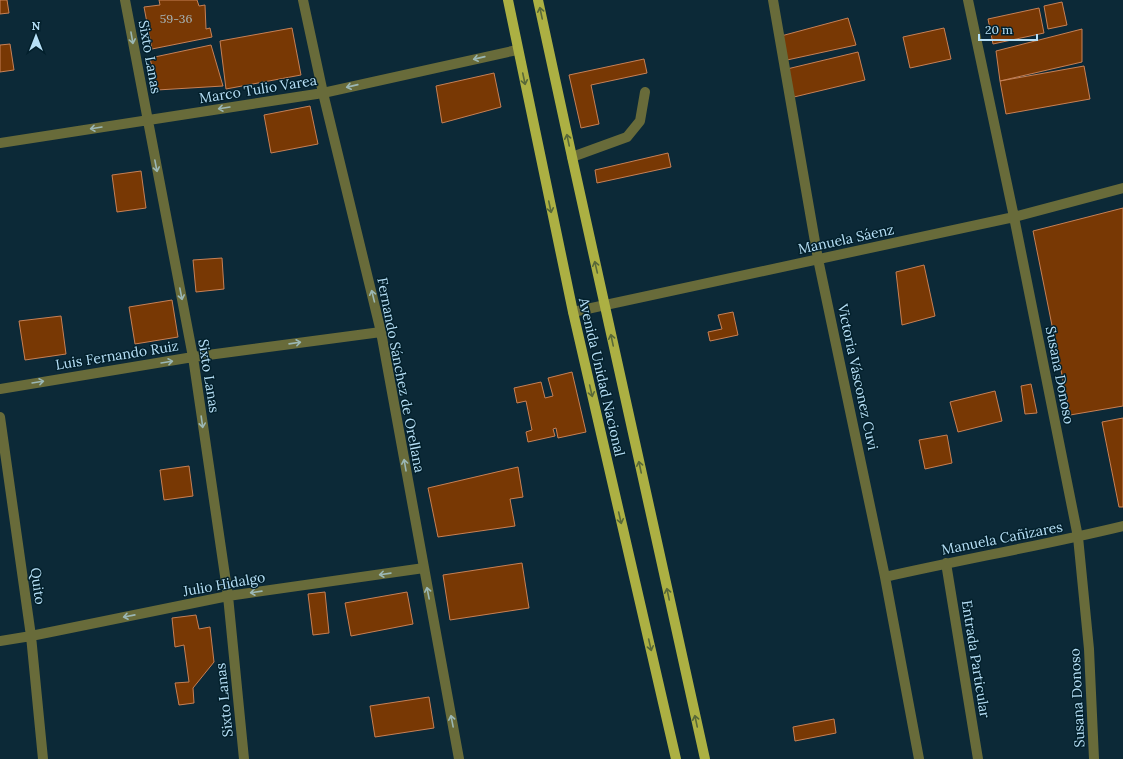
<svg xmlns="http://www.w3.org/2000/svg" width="1123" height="759" viewBox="0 0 1123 759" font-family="Lora,serif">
	<rect width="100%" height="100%" fill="#0c2937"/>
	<path fill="#783804" stroke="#c78055" d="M0,0H7L9,13L0,14Z
		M159,0H197L199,6L205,5L206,29L210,28L212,37L152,49L144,7L160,5Z
		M1062,2L1067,25L1048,29L1044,6Z
		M1039,8L1044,33L993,44L988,19Z
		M848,18L856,45L787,60L781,36Z
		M292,28L301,75L226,89L220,41Z
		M944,28L951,59L910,68L903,37Z
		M1082,29V62L1000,81L996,51Z
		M10,44L14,70L0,72V45Z
		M211,45L223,86L157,90L150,58Z
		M858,52L865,80L794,97L787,69Z
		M644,59L647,73L591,85L599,124L581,128L569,75Z
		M1084,66L1090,99L1006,114L1000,81Z
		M494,73L501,107L442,123L436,86Z
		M310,106L318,144L271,153L264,115Z
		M668,153L671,167L597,183L595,170Z
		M141,171L146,208L117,212L112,175Z
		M1123,208V406L1070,415L1033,231Z
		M222,258L224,289L196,292L193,260Z
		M924,265L935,316L902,325L896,272Z
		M172,300L178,337L135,344L129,307Z
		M733,312L738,335L710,341L708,332L722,329L718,315Z
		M61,316L66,354L25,360L19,321Z
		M572,372L586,432L558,438L556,428L553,429L555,436L528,442L526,432L532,430L526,401L517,403L514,388L541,382L545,398L553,396L548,378Z
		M1031,384L1037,413L1025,414L1021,386Z
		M995,391L1002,421L958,432L950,402Z
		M1123,418V507H1119L1102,422Z
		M947,435L952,463L925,469L919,440Z
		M189,466L193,496L164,500L160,470Z
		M518,467L523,497L510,499L515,526L438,537L428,488Z
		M522,563L529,608L450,620L443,575Z
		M325,592L329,633L313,635L308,594Z
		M407,592L413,624L351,636L345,603Z
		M196,615L199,629L210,627L214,662L193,688L194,703L179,705L175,683L189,682L184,645L175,647L172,618Z
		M429,697L434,728L375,737L370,706Z
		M834,719L836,733L795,741L793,727Z"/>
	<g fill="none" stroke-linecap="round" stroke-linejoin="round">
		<path stroke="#686b3a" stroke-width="10" d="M125,0L193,357L228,596L244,759
			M303,0L323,93L381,332L459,759
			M773,0L818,259L885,577L919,759
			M968,0L1014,217L1078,537L1089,649L1094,759
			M0,143L323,93L517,50
			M572,157L627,137L640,121L645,92
			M573,312L1014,217L1123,188
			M0,389L193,357L381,332
			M0,417L31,636L43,759
			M946,563L978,759
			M885,577C965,559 1044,545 1123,526
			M0,641L31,636L228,596L424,568"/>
		<path stroke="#acb043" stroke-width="10" d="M508,0L573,312L676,759
			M538,0L572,157L705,759"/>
	</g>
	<defs><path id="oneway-shaft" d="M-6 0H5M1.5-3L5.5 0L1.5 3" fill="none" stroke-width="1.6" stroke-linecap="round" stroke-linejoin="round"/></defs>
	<g stroke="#586838">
		<use href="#oneway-shaft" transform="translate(541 13) rotate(-102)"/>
		<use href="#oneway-shaft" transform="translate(524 79) rotate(78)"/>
		<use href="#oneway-shaft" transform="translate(568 140) rotate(-102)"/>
		<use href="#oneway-shaft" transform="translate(550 207) rotate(78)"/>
		<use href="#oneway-shaft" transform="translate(596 267) rotate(-103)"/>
		<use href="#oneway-shaft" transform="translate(612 340) rotate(-102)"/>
		<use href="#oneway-shaft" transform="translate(591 391) rotate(77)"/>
		<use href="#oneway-shaft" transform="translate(640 467) rotate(-102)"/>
		<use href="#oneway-shaft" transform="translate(620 518) rotate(77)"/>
		<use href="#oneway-shaft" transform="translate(668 594) rotate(-102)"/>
		<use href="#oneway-shaft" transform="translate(650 645) rotate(77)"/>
		<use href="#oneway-shaft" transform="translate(696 721) rotate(-102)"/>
	</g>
	<g stroke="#9bb7b5">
		<use href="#oneway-shaft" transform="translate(132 38) rotate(80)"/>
		<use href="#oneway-shaft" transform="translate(479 58) rotate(167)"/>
		<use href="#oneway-shaft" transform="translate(352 86) rotate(167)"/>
		<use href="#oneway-shaft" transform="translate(224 108) rotate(171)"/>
		<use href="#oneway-shaft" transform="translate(96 128) rotate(171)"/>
		<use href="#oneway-shaft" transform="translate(156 166) rotate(79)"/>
		<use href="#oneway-shaft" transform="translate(181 294) rotate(79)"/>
		<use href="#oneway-shaft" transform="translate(373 296) rotate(-104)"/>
		<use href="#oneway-shaft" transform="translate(295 343) rotate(-8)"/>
		<use href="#oneway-shaft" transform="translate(167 362) rotate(-9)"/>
		<use href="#oneway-shaft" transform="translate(38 382) rotate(-9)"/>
		<use href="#oneway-shaft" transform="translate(202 422) rotate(82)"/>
		<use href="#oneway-shaft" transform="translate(405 465) rotate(-100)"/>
		<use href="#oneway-shaft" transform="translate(385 574) rotate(172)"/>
		<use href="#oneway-shaft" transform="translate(256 592) rotate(172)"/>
		<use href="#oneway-shaft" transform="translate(428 593) rotate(-101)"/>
		<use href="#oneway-shaft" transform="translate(129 616) rotate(169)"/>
		<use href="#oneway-shaft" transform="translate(452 721) rotate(-101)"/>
	</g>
	<g text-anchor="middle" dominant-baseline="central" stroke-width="3" stroke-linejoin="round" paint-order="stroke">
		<g font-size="12" fill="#a7b6ba">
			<text x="176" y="18">59-36</text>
		</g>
		<g font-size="14" fill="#b7e0f7" stroke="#03202c">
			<text transform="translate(150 57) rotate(80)">Sixto Lanas</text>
			<text transform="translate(258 89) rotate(-9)">Marco Tulio Varea</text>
			<text transform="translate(846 239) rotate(-12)">Manuela Sáenz</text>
			<text transform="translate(117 355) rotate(-9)">Luis Fernando Ruiz</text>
			<text transform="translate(401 375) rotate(79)">Fernando Sánchez de Orellana</text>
			<text transform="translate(1060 375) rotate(79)">Susana Donoso</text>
			<text transform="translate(209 376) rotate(81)">Sixto Lanas</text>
			<text transform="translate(602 377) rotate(77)">Avenida Unidad Nacional</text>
			<text transform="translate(858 377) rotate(78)">Victoria Vásconez Cuvi</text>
			<text transform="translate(1002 538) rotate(-11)">Manuela Cañizares</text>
			<text transform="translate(224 584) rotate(-10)">Julio Hidalgo</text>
			<text transform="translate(38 586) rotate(82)">Quito</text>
			<text transform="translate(976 659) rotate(81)">Entrada Particular</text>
			<text transform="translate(1077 698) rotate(-93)">Susana Donoso</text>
			<text transform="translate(224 700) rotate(-96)">Sixto Lanas</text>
		</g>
	</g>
	<g transform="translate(36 36)" stroke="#03202c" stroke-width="3" paint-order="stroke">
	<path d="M0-3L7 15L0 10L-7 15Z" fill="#b7e0f7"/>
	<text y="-6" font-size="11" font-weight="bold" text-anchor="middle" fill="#b7e0f7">N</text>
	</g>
	<path d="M979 34v6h58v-6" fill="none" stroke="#b7e0f7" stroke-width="2"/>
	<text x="985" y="34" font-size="12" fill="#b7e0f7" stroke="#03202c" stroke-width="3" paint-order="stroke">20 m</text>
</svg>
